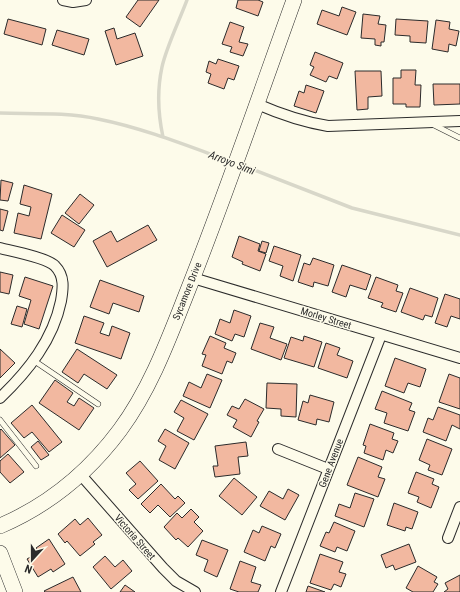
<svg xmlns="http://www.w3.org/2000/svg" width="460" height="592" viewBox="0 0 460 592" font-family="'Roboto Condensed',sans-serif">
	<rect width="100%" height="100%" fill="#fdfbea"/>
	<g fill="none" stroke-linecap="round" stroke-linejoin="round">
		<path stroke="#d8d7c9" stroke-width="3.5" d="M0,113C32,114 66,112 98,119C143,128 188,146 232,162
			M163,137C158,114 157,90 162,67C166,48 180,19 187,0
			M239,164L352,208L460,235"/>
	</g>
	<path fill="#f2b8a0" stroke="#2b2b2b" d="M138,0H159L140,27L126,17Z
		M238,0H258L263,2L258,16L236,8Z
		M342,7L356,12L347,35L317,24L322,10L339,16Z
		M363,14L380,16L378,24L386,25L384,42H381V46L375,45V39L361,38Z
		M8,19L46,29L42,45L4,34Z
		M396,19L428,21L426,43L410,42V36L395,35Z
		M436,20L450,22L449,29L459,31L456,46L449,44L448,52L432,49Z
		M230,22L244,27L239,42L248,44L243,56L230,52L232,47L222,44Z
		M114,28L117,39L135,33L143,56L116,65L105,31Z
		M57,30L89,39L84,55L52,45Z
		M315,52L343,63L337,79L329,76L326,82L310,75L314,67L310,65Z
		M218,59L239,66L234,80L228,78L224,89L208,83L211,74L206,72L209,61L216,64Z
		M401,70H416L415,85H421L420,107H406V104H393V78H401Z
		M355,71H381L382,96L368,97V109L357,110Z
		M433,84H460V104L434,105Z
		M306,85L324,91L316,113L294,106L299,91L304,93Z
		M1,180L13,183L8,201L0,200Z
		M24,185L52,194L41,239L14,233L18,213L29,216L31,207L20,204Z
		M80,194L94,205L79,224L65,213Z
		M0,209L8,211L3,231L0,230Z
		M62,215L85,230L74,247L51,233Z
		M148,225L157,240L107,267L93,241L111,231L117,242Z
		M239,236L260,244L258,251L266,254L260,271L242,264L243,262L232,257Z
		M262,241L269,243L266,253L259,251Z
		M274,246L301,255L293,281L280,276L283,266L269,261Z
		M313,258L334,265L328,286L314,282L313,287L298,282L304,263L310,265Z
		M342,265L371,275L366,290L350,285L346,297L332,292Z
		M0,272L13,275L9,294L0,292Z
		M25,277L53,286L39,329L24,324L31,300L19,296Z
		M376,277L398,285L396,291L403,293L396,312L381,307L383,303L368,298Z
		M100,280L144,296L139,312L113,303L109,314L90,307Z
		M410,288L438,298L432,317L425,315L423,320L401,312Z
		M445,294L460,299V319L451,316L447,327L435,323Z
		M17,306L27,309L22,327L11,324Z
		M234,310L251,316L244,337L235,334L232,341L215,334L220,319L230,323Z
		M84,316L104,323L100,333L109,336L112,326L130,333L121,359L75,343Z
		M260,323L274,327L270,338L287,344L281,360L251,349Z
		M210,336L226,343L224,348L236,353L232,363L227,361L222,374L202,366L206,355L202,354Z
		M304,336L322,342L314,367L284,358L291,337L303,341Z
		M326,343L340,348L337,355L353,361L347,378L318,368Z
		M0,349L15,363L0,378Z
		M77,349L117,375L107,389L84,374L78,383L62,372Z
		M395,358L426,369L420,387L408,383L404,393L385,386Z
		M207,374L222,380L210,408L183,396L189,382L201,388Z
		M449,374L460,378V409L439,402Z
		M55,380L73,393L67,402L74,406L79,398L94,408L79,430L39,403Z
		M267,383L297,384L296,417L281,416V409L266,408Z
		M382,391L412,403L409,410L415,412L408,431L384,423L387,413L375,409Z
		M310,395L334,402L329,422L317,419L316,425L298,420L303,401L308,403Z
		M245,399L264,409L257,421L259,422L251,437L233,427L237,420L227,415L232,406L239,409Z
		M181,400L208,414L194,440L177,431L184,418L174,412Z
		M32,405L62,442L49,452L32,432L24,438L11,423Z
		M438,407L460,415V429L452,425L446,441L423,432L428,418L433,420Z
		M370,424L394,433L392,439L398,441L393,453L386,450L383,460L364,453L366,446L363,445Z
		M1,429L15,445L0,458V430Z
		M165,429L189,443L175,469L159,460L166,446L158,441Z
		M427,439L452,449L442,475L428,470L430,465L419,460Z
		M38,441L49,455L41,460L31,447Z
		M246,442L248,456L238,457L240,474L215,477L213,466H218L215,446Z
		M8,454L24,472L10,483L0,472V461Z
		M358,457L382,467L378,477L385,479L378,497L347,485Z
		M140,461L158,481L138,499L129,490L136,484L126,473Z
		M416,472L434,479L432,484L439,487L431,508L417,502L419,497L408,493Z
		M234,478L257,497L242,515L219,496Z
		M161,484L175,499L178,496L185,503L170,517L158,505L150,513L141,504Z
		M288,489L299,495L285,520L260,506L269,491L283,499Z
		M355,493L374,499L364,527L335,516L339,504L350,508Z
		M394,503L418,512L412,529L406,527L405,531L387,525Z
		M191,509L199,517L194,522L203,531L188,547L178,538L176,540L164,527L177,513L182,518Z
		M88,518L102,535L93,542L95,544L80,556L67,541L65,543L58,534L75,519L80,525Z
		M334,522L355,531L347,551L337,547L335,552L320,546L326,532L329,533Z
		M262,526L281,534L275,548L271,546L265,561L244,552L253,530L259,533Z
		M49,539L65,564L53,572L51,569L38,577L27,559L39,552L36,548Z
		M202,540L228,550L217,577L204,571L208,560L196,555Z
		M409,544L416,562L395,570L393,565L386,568L381,555Z
		M320,554L343,562L339,572L346,574L341,587L334,584L331,590L310,583Z
		M105,556L115,567L123,560L132,571L111,589L93,567Z
		M240,561L256,567L251,582L261,585L258,592H239L230,589Z
		M418,566L437,577L434,582L438,584L433,592H413L406,588Z
		M460,575V592H444L448,589L445,583Z
		M73,577L81,592H45L44,591Z
		M125,585L135,592H120Z
		M308,586L325,592H306Z"/>
	<g fill="none" stroke-linecap="round" stroke-linejoin="round">
		<defs>
			<path id="lane" d="M432,124L460,138
				M33,360L98,404
				M0,420L36,466"/>
			<path id="street" d="M63,0L73,2L86,0
				M257,104C280,114 303,122 328,126L460,121
				M0,248C12,251 48,258 55,266C65,276 63,289 61,301C53,340 28,371 0,398
				M193,278L460,358
				M278,449L328,469
				M81,475L163,568L176,581L195,592
				M448,538L460,507
				M281,592L381,335"/>
			<path id="secondary" d="M0,526C49,505 88,473 120,430C151,388 169,338 188,290C226,194 259,97 294,0
				M0,553L15,592"/>
		</defs>
		<use href="#lane" stroke="#2b2b2b" stroke-width="6"/>
		<use href="#street" stroke="#2b2b2b" stroke-width="12"/>
		<use href="#secondary" stroke="#2b2b2b" stroke-width="16"/>
		<use href="#lane" stroke="#fdfbea" stroke-width="5"/>
		<use href="#street" stroke="#fdfbea" stroke-width="10"/>
		<use href="#secondary" stroke="#fdfbea" stroke-width="15"/>
	</g>
	<g text-anchor="middle" dominant-baseline="central" stroke-width="3" stroke-linejoin="round" paint-order="stroke">
		<g font-size="10" fill="#2b2b2b" stroke="#fdfbea">
			<text transform="translate(187 291) rotate(-68)">Sycamore Drive</text>
			<text transform="translate(326 318) rotate(17)">Morley Street</text>
			<text transform="translate(331 463) rotate(-69)">Gene Avenue</text>
			<text transform="translate(135 537) rotate(49)">Victoria Street</text>
		</g>
		<g font-size="11" font-style="italic" fill="#2b2b2b" stroke="#fdfbea">
			<text transform="translate(232 163) rotate(21)">Arroyo Simi</text>
		</g>
	</g>
	<g transform="translate(32 560) rotate(201)" stroke="#fdfbea" stroke-width="3" paint-order="stroke">
	<path d="M0-3L7 15L0 10L-7 15Z" fill="#2b2b2b"/>
	<text y="-6" font-size="11" font-weight="bold" text-anchor="middle" fill="#2b2b2b">N</text>
	</g>
</svg>
